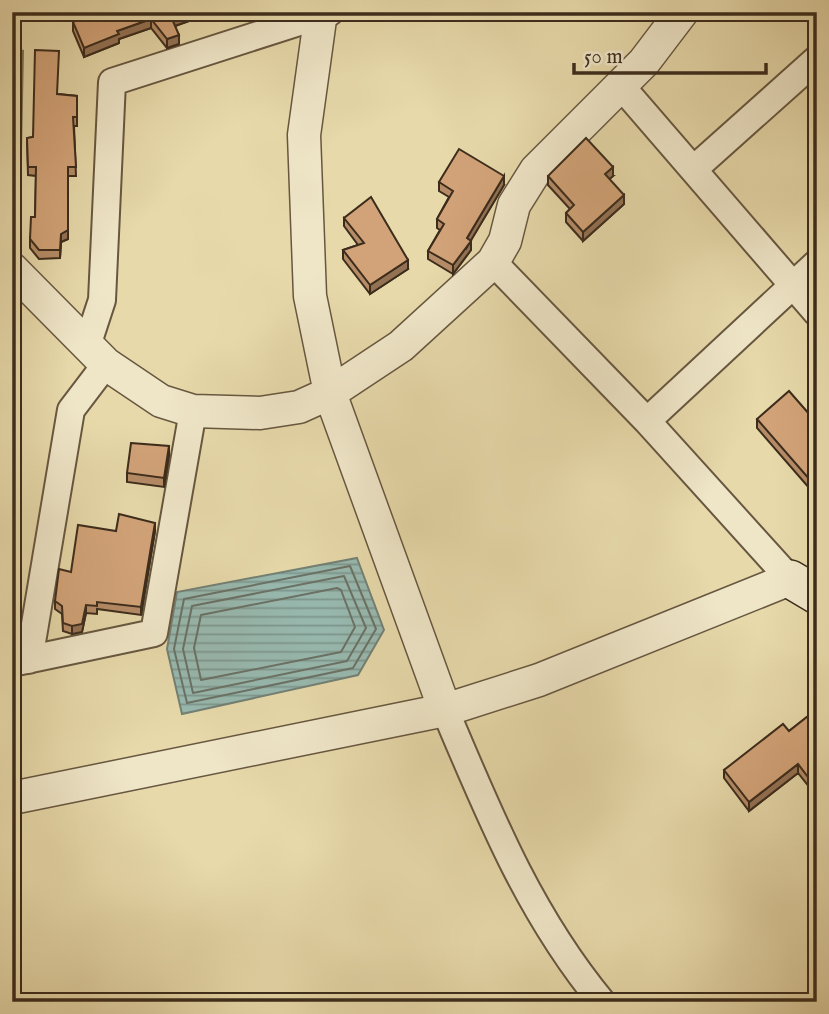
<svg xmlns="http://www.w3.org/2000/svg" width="829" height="1014" viewBox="0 0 829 1014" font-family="'IM FELL English',serif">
	<defs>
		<pattern id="park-crowns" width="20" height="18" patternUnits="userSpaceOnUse" patternTransform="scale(1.75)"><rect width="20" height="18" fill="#b4bf8a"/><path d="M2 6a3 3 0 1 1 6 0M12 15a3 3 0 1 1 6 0" fill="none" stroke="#949b70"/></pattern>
		<pattern id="water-rules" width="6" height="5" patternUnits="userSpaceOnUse" patternTransform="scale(1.75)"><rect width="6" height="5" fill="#98b9b0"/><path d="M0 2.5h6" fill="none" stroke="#7d978e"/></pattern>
	</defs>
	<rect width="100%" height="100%" fill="#e7d9aa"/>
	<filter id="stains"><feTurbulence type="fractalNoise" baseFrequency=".00286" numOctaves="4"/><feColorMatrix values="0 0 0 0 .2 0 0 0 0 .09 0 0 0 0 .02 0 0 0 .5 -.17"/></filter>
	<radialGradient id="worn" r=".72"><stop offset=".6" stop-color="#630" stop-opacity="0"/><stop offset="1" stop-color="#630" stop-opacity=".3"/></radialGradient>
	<path fill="url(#park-crowns)" stroke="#787653" stroke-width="2" d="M23,50L19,252L12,245V72Z"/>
	<path fill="url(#water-rules)" stroke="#738175" stroke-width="2" d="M357,558L384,630L358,675L182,714L167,649L177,592Z"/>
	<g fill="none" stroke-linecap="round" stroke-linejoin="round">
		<path stroke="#6a7266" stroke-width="2" d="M350,566L376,629L353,668L187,703L174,649L184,599Z
			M344,576L366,628L347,661L193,693L183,649L192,606Z
			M337,588L341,590L355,627L341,652L201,680L194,648L201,615Z"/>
		<defs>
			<path id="minor" d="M621,86L817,313
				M694,169L817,59
				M493,262L647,421L790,579
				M87,346L102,300L112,82L330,12
				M647,421L817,263
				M29,660L71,410L106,364
				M12,663L154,633L193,411
				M445,710C489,814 529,914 602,1002"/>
			<path id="tertiary" d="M321,12L304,135L310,296L330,393L445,710
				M12,269L106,364L161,401L193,411L260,413L299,407L330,393L401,346L493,262L505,241L514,205L536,170L644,62L682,12
				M12,798L445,710L539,680L790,579"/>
			<path id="secondary" d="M790,579L817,595"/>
		</defs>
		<use href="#minor" stroke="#675740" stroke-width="30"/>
		<use href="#tertiary" stroke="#675740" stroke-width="35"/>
		<use href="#secondary" stroke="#3c2c1c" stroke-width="40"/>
		<use href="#minor" stroke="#efe6c8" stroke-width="26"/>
		<use href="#tertiary" stroke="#efe6c8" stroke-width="32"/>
		<use href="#secondary" stroke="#efe6c8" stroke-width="37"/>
	</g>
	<path fill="#b58c67" stroke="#3c2c1c" stroke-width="2" d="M93,12H214L175,26L179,44L167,48L151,28L119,39V43L84,57L73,31V22Z
		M58,94L77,96V126H74L76,176H68V239L61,242L60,258L39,259L30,248V239L35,217L36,176L28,175L27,138L33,137Z
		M548,176H613L609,179L624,204L583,241L566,222V213L570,209L548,185Z
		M439,182L504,185L470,241L471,250L453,274L428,259V251L440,230L437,228V219L449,197L439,191Z
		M344,218L408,269L370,294L343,259V250L358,245L344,226Z
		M757,419L817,423V497L757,428Z
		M169,455L164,487L127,482V473Z
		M116,531H155L141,615L97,609V614L86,613L82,632L72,634L63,631L62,614L55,609V601L71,572Z
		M817,709L814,793L798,773L749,811L724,778V770L789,731Z"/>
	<path fill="#937254" stroke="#3c2c1c" stroke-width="2" d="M189,12H214L172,27V19Z
		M151,19V28L119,39V43L84,57V48L117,31Z
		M179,35V44L167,48V39Z
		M613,167V176L605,183V174Z
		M504,176V185L467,247V238Z
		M624,195V204L583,241V232Z
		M68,230V239L61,242L60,258L61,234Z
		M471,241V250L453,274V265Z
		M408,260V269L370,294V285Z
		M169,446V455L164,487V478Z
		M155,523V531L141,615V607Z
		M86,605V613L82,632L72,634V626Z
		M798,764V773L749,811V802Z
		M817,782V791L814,793V785Z"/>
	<path fill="#d2a378" stroke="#3c2c1c" stroke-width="2" d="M93,12H189L172,19L179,35L167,39L151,19L117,31L119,34L84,48L73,22Z
		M35,50L59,51L57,94L77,96V117H73L76,167H68V230L61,234L60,250H39L30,239L31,217H35L36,167H28L27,138L33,137Z
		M586,138L613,167L605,174L624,195L583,232L566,213L574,205L548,176Z
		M459,149L504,176L467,238L471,241L453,265L428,251L444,224L437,219L453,191L439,182Z
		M371,197L408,260L370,285L343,250L364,243L344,218Z
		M789,391L817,423V488L757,419Z
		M131,443L169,446L164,478L127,473Z
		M119,514L155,523L141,607L97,602V606L86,605L82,624L72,626L63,623L62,606L55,601L59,569L71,572L78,525L116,531Z
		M817,709V782L814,785L798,764L749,802L724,770L783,724L789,731Z"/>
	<rect width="829" height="1014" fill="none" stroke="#e7d9aa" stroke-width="42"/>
	<rect x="14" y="14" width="801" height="986" fill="none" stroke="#3c2c1c" stroke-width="3.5"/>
	<rect x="21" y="21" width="787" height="972" fill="none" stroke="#3c2c1c" stroke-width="2"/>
	<path d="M574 63v10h192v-10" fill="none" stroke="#3c2c1c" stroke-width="3.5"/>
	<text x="584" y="63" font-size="21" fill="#3c2c1c" stroke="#efe6c8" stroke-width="5" paint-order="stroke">50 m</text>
	<rect width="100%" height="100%" filter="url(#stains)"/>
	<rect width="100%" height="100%" fill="url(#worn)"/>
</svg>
